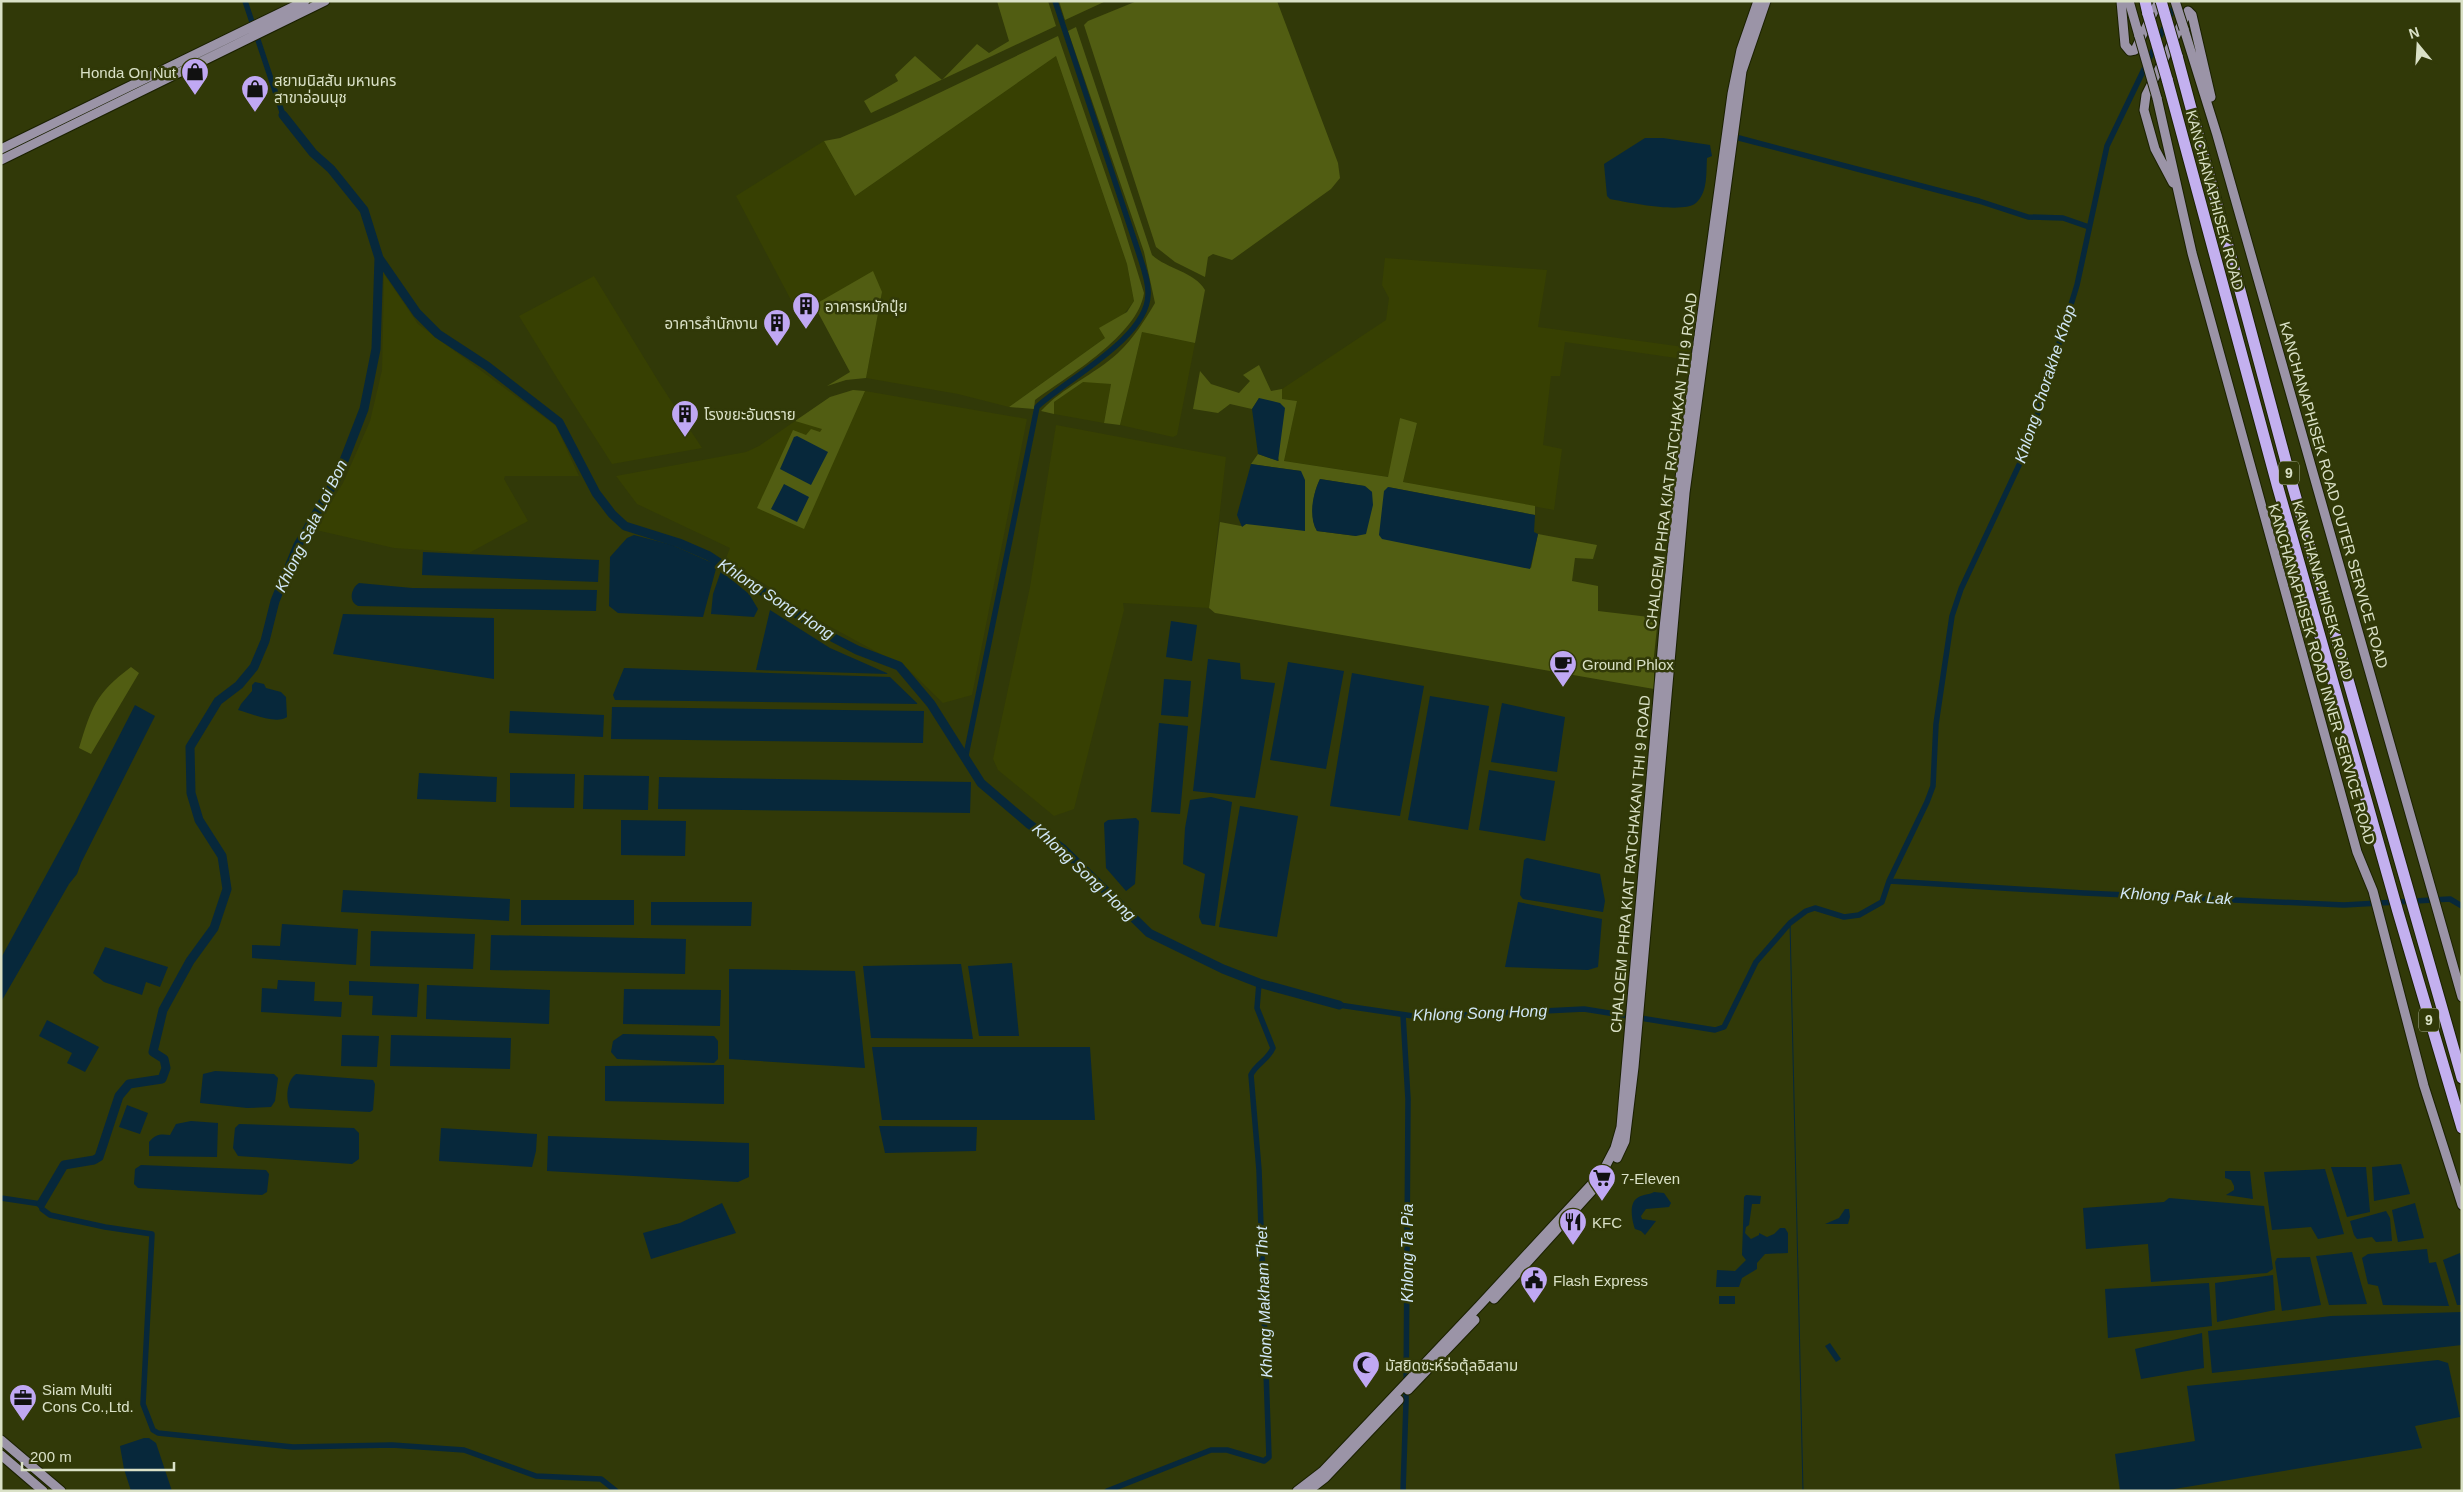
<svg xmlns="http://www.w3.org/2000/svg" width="2463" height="1492" viewBox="0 0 2463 1492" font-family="Helvetica,'Noto Sans Thai',sans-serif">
	<rect width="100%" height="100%" fill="#313908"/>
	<path fill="#374002" d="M1056,56L1127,264L1134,301L1105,338L1009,407L958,394L866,378L882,292L814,305L815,310L801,319L736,196L824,141L855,196Z
		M1385,258L1547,270L1538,327L1691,348L1690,360L1565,342L1560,376H1551L1543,445L1562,449L1554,510L1403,482L1417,424L1400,418L1389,477L1284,461L1297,401L1282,399V389L1386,320L1389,298L1382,285Z
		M384,274L418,324L556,426L579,476H505L504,479L528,521L469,553L394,548L316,530L327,508L343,483L370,421L382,370Z
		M594,276L660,384L702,448L612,464L557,378L519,316Z
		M1142,332L1195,343L1177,435L1173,437L1120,425Z
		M1083,381L1111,384L1104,423L1054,414V402Z
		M865,391L1027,419L972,695L943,703L908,669L785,602L779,593L735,566L726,558L730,548L637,504L616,476L746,452L759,446L795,421L822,428L839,449Z
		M1056,425L1226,457L1209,608L1123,603L1124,610L1074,809L1054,816L998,770L993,759L1030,587Z"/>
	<path fill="#515d12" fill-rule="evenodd" d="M997,1H1048L1056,26L871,113L864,101L898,81L895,75L915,56L942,80L977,44L989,53L1009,41Z
		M1059,1H1106L1065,20Z
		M1137,1H1277L1338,163L1340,178L1331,189L1232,260L1213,254L1208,257L1205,277L1175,262L1156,247L1084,25L1088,21Z
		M1076,27L1152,255C1167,269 1195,272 1205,290L1195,343L1142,332L1120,425L1104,423L1111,384L1083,382L1054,402V414L1041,411C1063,387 1094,375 1118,353C1133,339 1145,320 1155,303L1144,252L1068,31Z
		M1058,36L1121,219L1144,293C1138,335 1068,376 1035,400L1034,409L1009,407L1105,338L1099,328L1127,312L1134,301L1127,264L1056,56L855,196L824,141L840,138L893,115Z
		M873,271L882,292L866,378L846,380L827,386L850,372L814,305Z
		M1259,365L1271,391L1282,389V399L1297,401L1284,461L1388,477L1400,418L1417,423L1403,482L1535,506V515L1388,487L1531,568L1538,534L1597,545L1593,559L1575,558L1572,581L1598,586V611L1658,618L1654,656V689L1215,613L1209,608L1220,522L1241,526L1246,524L1301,471L1251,464L1258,454L1279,461L1259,398L1252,409L1230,404L1218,413L1193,409L1200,371L1211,384L1239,393L1250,381L1243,375ZM1320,479L1364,486L1372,492L1356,536L1317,531C1309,517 1313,493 1320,479Z
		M853,390L865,391L804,529L757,508L793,430L806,435L811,429L820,432L822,429L795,421L830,397Z
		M131,667L139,673L91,754L79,748C92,707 95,694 131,667Z"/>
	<path fill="#07283b" d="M1645,138H1663L1710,145L1712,156L1707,158C1706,172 1708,191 1697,202C1685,215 1627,202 1610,199L1607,196L1604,164Z
		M1259,398L1280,403L1285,408L1278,461L1258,454L1252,409Z
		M797,436L828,452L811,485L780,469L794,437Z
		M1251,464L1301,471L1305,480V531L1246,524L1242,527L1237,515Z
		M1320,479L1365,486L1372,492L1373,505L1366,534L1356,536L1317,531C1308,517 1313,493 1320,479Z
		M784,484L809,497L797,522L771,509Z
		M1388,487L1535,515L1534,532L1538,534L1530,569L1382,539L1379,535L1384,491Z
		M634,535L672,545L717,565L703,617L618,613L609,606L610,557L627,538Z
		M423,552L599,560L598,582L422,575Z
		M721,571L749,594L758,609L754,617L711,614L713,594Z
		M359,583L412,588L597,590L596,611L358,606C348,602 351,588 359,583Z
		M770,610L830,648L889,674L756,670Z
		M343,614L494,618V679L333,654Z
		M1171,621L1197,625L1192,661L1166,657Z
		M1208,659L1240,663L1241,679L1275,683L1255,798L1193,791Z
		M1288,662L1344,671L1326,769L1270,760Z
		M624,668L890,677L918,704L615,700L613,695Z
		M1352,673L1424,686L1400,816L1330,806Z
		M1164,679L1191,681L1188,717L1161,715Z
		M255,682L264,684L266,688L281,692L286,697L287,717C276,725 250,713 238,710L241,704L252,691V685Z
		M1430,696L1489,706L1468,830L1408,820Z
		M1502,703L1565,717L1557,772L1491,762Z
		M135,705L155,716L81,863L77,874L69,884L1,1002V958L76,820Z
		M612,707L924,711L923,743L611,739Z
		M510,711L604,715L603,737L509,733Z
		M1159,723L1188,726L1180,814L1151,812Z
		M1489,770L1555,781L1545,841L1479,830Z
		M419,773L497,777L496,802L417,799Z
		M510,773L575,774L574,808L510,807Z
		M584,775L649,776L648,810L583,809Z
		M659,777L971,782L970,813L658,809Z
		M1211,797L1232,802L1215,926L1202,924L1199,917L1205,874L1183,864L1185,828L1190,800Z
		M1240,806L1298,816L1277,937L1219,927Z
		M1136,818L1139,821L1135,884L1126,891L1106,868L1104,823L1108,820Z
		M621,820L686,821L685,856L621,855Z
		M1527,858L1600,874L1605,901L1603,912L1523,899L1520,895L1524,860Z
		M343,890L510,899L509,921L341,912Z
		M521,900H634V925H521Z
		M651,902H752L751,926L651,925Z
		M1518,902L1602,919L1598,967L1588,970L1505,967Z
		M282,924L358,929L356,965L252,958V945L280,946Z
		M371,931L475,934L473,969L370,966Z
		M491,935L686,939L685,974L490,970Z
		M105,947L168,967L160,987L146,982L142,995L104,982L93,973Z
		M1012,963L1019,1036H979L968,966Z
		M961,964L973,1039L871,1038L863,966Z
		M729,969L855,971L865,1068L729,1059Z
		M278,980L315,982L314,1001L342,1002L341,1017L261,1012L262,988L277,989Z
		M349,981L419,984L417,1017L372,1015L373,996L349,995Z
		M427,985L550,990L549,1024L426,1019Z
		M624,989L721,990L720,1026L623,1024Z
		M47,1020L99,1047L85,1072L67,1063L72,1053L39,1036Z
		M623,1034L714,1036L718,1041V1059L714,1063L617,1059L611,1052L613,1041Z
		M342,1035L379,1036L377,1067L341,1066Z
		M391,1035L511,1038L510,1069L390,1066Z
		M872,1047H1090L1095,1120H882Z
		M724,1065V1104L605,1101V1066Z
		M215,1071L274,1074L278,1078L275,1101L271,1107L247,1108L200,1103L203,1074Z
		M296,1074L373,1080L375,1084L373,1110L370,1112L290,1108C285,1099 287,1080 296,1074Z
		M127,1105L148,1113L140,1134L119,1127Z
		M191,1121L218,1123L217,1157L149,1156V1142C156,1134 160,1134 170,1135L176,1124Z
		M239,1124L354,1128L359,1133V1159L352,1164L238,1156L233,1148L235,1128Z
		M879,1126L977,1127L976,1151L885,1153Z
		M441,1128L537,1134L536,1151L532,1167L439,1161Z
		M548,1136L749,1143V1177L738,1182L547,1171Z
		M2401,1164L2410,1194L2374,1201L2372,1167Z
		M141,1165L266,1170L269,1174L267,1192L262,1195L138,1188L134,1184L135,1169Z
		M2331,1167H2366L2370,1212L2347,1217Z
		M2325,1169L2344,1234L2318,1239L2311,1227L2272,1230L2264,1172Z
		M2225,1171H2250L2253,1199L2226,1195L2234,1190V1186L2231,1180L2225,1178Z
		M1654,1192L1664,1193L1671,1203L1669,1207L1646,1209L1641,1216L1642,1219L1656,1221L1645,1235L1641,1231L1635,1229C1632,1221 1629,1205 1636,1199C1641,1194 1649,1195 1654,1192Z
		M1746,1195L1761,1196L1760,1204H1752L1749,1225L1746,1227L1745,1233L1751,1239L1759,1235V1233L1767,1237L1774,1234L1780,1228H1785L1788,1233V1253L1765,1254L1757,1263V1269L1742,1278L1739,1287H1716L1717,1270L1735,1271L1746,1260L1742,1255L1744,1197Z
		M2169,1198L2264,1206L2273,1269L2267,1273L2151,1282L2148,1244L2086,1249L2083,1208L2164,1202Z
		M722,1203L736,1233L651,1259L643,1233L680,1223Z
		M2415,1203L2424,1238L2398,1242L2392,1210Z
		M1845,1209H1849L1850,1217L1848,1224H1825L1839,1218Z
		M2386,1211L2390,1218L2392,1241L2376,1242L2372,1237L2357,1239L2354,1235L2350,1221Z
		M2427,1249L2429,1263L2436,1262L2449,1306L2383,1305L2378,1286L2368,1284L2362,1258L2368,1254Z
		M2352,1252L2367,1304L2329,1305L2316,1256Z
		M2460,1253L2462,1261V1305H2457L2443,1260Z
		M2310,1257L2321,1305L2282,1311L2275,1262L2277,1258Z
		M2273,1275L2275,1310L2217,1322L2215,1283Z
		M2209,1283L2212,1326L2108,1338L2105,1289Z
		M1719,1296H1735V1304H1719Z
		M2462,1312V1345L2212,1373L2208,1331L2331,1316Z
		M2202,1333L2204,1368L2141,1379L2135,1349Z
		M1830,1343L1841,1359L1836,1362L1825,1346Z
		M2438,1360L2448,1363L2460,1417L2415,1426L2422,1448L2162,1491H2120L2115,1454L2195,1441L2187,1386Z
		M144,1438H149L156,1443L172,1491H131L124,1469L120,1446Z"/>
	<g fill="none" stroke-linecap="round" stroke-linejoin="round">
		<path stroke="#07283b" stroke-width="1" d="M1790,923L1803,1491"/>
		<path stroke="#07283b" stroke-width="5.5" d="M245,1L283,115
			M1739,138L1979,201L2028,217L2063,218L2089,227
			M965,760L1037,407C1067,379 1147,338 1148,295C1149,282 1143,267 1139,254L1055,1
			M1889,881L2084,893L2344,905L2450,899L2462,906
			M1339,1005L1420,1017L1584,1009L1715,1030L1724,1027L1756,962L1790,923L1806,911L1815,908L1844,917L1859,915L1882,902L1889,881L1927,802L1933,786L1936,724L1952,616L1961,589L2027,448L2077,285L2107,146L2176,3
			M1,1198L41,1204L42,1209L50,1215L105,1227L152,1234L143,1404L153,1430L158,1433L293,1447L392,1445L464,1450L536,1476L601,1479L616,1491
			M1107,1491L1211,1450H1227L1264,1461L1269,1457L1259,1170L1251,1075C1256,1064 1268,1060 1273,1048L1257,1008L1259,983
			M1403,1491L1406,1403L1408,1099L1403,1015"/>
		<path stroke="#07283b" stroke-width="9" d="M379,258L417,313L438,334L487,366L559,422L596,493L612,514L625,526L679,543L709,556L830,636L857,650L899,666L931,704L981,783L1029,824L1063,849L1149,933L1223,969L1259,983L1339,1005
			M41,1204L64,1165L94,1160L99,1157L119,1096L129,1084L162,1079L166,1068L164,1059L153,1052L163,1010L190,961L214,928L227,889L222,856L199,820L191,793L190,747L218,701L239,685L254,667L265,641L275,601L298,545L338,476L364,409L376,349L379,258L364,210L331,169L313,153L283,115"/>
		<defs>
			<path id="major" d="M2121,1L2125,45L2130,51L2135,50L2159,1
				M2129,1L2139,36
				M2184,29L2217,135L2462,997
				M2157,98L2192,253L2357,852L2373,891L2424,1086L2462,1205
				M1,149L305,1
				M1,160L325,1
				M2173,183L2155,149L2144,110L2146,95L2188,11L2192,15L2211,97
				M1617,1158L1625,1141L1634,1067L1685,493L1742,71L1766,1
				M1494,1299L1609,1172
				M1408,1390L1475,1320
				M1,1440L61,1491
				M1,1455L43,1491
				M1297,1491L1323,1471L1480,1305L1602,1173L1615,1148L1621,1127L1664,628L1682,460L1732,94L1741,50L1758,1
				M1308,1491L1325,1478L1399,1400"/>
			<path id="highway" d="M2145,1L2148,14
				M2177,56L2292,484L2462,1078
				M2167,79L2278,488L2398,912L2462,1128"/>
		</defs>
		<use href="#major" stroke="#1a2000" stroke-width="11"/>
		<use href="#highway" stroke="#1a2000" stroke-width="13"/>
		<use href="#major" stroke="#9b94a7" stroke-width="9"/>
		<use href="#highway" stroke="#c3b0ef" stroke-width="11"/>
		<defs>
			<path id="major-bridge" d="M2175,1L2184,29
				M2139,36L2157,98"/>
			<path id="highway-bridge" d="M2161,1L2177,56
				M2148,14L2167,79"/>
		</defs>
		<use href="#major-bridge" stroke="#1a2000" stroke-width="11" stroke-linecap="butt"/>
		<use href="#highway-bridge" stroke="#1a2000" stroke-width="13" stroke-linecap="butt"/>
		<use href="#major-bridge" stroke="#9b94a7" stroke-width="9"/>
		<use href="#highway-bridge" stroke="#c3b0ef" stroke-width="11"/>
	</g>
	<defs>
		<symbol id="shop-pin" viewBox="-11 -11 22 30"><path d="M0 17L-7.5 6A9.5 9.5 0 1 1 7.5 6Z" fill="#c0a8f3" stroke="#313908"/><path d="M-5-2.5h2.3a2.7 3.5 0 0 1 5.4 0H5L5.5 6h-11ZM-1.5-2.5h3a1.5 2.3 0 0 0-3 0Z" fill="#111"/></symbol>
		<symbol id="building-pin" viewBox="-11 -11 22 30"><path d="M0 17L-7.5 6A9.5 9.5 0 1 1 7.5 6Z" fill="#c0a8f3" stroke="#313908"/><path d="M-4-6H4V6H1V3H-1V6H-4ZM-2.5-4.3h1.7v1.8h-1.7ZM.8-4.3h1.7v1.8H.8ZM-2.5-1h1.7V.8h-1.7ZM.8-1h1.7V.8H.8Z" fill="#111"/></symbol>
		<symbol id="cafe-pin" viewBox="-11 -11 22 30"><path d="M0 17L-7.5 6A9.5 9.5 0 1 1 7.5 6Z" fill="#c0a8f3" stroke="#313908"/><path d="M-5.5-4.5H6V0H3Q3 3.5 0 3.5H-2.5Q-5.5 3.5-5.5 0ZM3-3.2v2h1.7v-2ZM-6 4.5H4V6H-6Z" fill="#111"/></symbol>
		<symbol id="supermarket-pin" viewBox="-11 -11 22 30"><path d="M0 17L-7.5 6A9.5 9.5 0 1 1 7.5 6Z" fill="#c0a8f3" stroke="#313908"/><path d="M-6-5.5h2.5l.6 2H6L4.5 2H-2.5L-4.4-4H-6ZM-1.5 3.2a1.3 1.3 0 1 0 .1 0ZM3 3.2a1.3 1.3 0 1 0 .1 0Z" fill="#111"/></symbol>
		<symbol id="restaurant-pin" viewBox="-11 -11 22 30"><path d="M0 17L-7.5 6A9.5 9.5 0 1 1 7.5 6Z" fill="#c0a8f3" stroke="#313908"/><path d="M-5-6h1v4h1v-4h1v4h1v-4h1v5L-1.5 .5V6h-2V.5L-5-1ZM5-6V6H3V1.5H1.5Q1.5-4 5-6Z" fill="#111"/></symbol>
		<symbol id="civic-pin" viewBox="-11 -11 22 30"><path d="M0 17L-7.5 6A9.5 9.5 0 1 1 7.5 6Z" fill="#c0a8f3" stroke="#313908"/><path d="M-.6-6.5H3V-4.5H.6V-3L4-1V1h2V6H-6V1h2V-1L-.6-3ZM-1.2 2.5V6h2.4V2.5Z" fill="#111"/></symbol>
		<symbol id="mosque-pin" viewBox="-11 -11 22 30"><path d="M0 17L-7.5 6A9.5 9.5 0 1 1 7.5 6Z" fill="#c0a8f3" stroke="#313908"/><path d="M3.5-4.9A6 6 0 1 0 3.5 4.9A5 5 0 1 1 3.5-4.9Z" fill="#111"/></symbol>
		<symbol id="office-pin" viewBox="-11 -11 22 30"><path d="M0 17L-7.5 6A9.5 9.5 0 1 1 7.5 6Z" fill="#c0a8f3" stroke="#313908"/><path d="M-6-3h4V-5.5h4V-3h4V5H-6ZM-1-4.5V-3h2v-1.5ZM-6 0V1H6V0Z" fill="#111"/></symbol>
	</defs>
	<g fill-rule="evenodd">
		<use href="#shop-pin" x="179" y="56" width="32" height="43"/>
		<use href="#shop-pin" x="239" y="73" width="32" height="43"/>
		<use href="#building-pin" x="790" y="290" width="32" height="43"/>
		<use href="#building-pin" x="761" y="307" width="32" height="43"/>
		<use href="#building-pin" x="669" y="398" width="32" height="43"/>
		<use href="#cafe-pin" x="1547" y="648" width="32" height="43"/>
		<use href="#supermarket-pin" x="1586" y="1162" width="32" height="43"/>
		<use href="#restaurant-pin" x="1557" y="1206" width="32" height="43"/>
		<use href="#civic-pin" x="1518" y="1264" width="32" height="43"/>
		<use href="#mosque-pin" x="1350" y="1349" width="32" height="43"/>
		<use href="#office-pin" x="7" y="1382" width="32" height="43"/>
	</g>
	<g text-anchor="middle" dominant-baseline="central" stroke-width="5" stroke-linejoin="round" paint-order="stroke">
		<g fill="#313908" stroke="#a7af8e" stroke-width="1">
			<rect x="2279" y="461.5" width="20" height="23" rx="4"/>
			<rect x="2419" y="1008.5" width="20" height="23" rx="4"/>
		</g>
		<g font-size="14" font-weight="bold" fill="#dae1c7">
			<text x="2289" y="473">9</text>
			<text x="2429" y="1020">9</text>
		</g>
		<g font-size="15" fill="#dae1c7" stroke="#313908" text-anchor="start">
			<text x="176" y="72" text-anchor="end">Honda On Nut</text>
			<text x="274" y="80">สยามนิสสัน มหานคร<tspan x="274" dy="17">สาขาอ่อนนุช</tspan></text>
			<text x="825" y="306">อาคารหมักปุ๋ย</text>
			<text x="758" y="323" text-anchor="end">อาคารสำนักงาน</text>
			<text x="704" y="414">โรงขยะอันตราย</text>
			<text x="1582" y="664">Ground Phlox</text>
			<text x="1621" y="1178">7-Eleven</text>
			<text x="1592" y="1222">KFC</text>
			<text x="1553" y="1280">Flash Express</text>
			<text x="1385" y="1365">มัสยิดซะห์ร่อตุ้ลอิสลาม</text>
			<text x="42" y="1389">Siam Multi<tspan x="42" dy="17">Cons Co.,Ltd.</tspan></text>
		</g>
		<g font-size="15" fill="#dae1c7" stroke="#313908">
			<text transform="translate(2215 200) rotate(75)">KANCHANAPHISEK ROAD</text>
			<text transform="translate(1671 461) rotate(-83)">CHALOEM PHRA KIAT RATCHAKAN THI 9 ROAD</text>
			<text transform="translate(2334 495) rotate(74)">KANCHANAPHISEK ROAD OUTER SERVICE ROAD</text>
			<text transform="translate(2323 590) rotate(74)">KANCHANAPHISEK ROAD</text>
			<text transform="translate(2322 674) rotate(74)">KANCHANAPHISEK ROAD INNER SERVICE ROAD</text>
			<text transform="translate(1630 864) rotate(-85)">CHALOEM PHRA KIAT RATCHAKAN THI 9 ROAD</text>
		</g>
		<g font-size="16" font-style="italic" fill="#d1e7f7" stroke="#313908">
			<text transform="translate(2045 384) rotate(-72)">Khlong Chorakhe Khop</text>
			<text transform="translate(311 526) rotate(-64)">Khlong Sala Loi Bon</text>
			<text transform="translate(776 599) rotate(33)">Khlong Song Hong</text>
			<text transform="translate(1084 872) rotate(43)">Khlong Song Hong</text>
			<text transform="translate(2176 896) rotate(3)">Khlong Pak Lak</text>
			<text transform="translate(1480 1013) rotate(-2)">Khlong Song Hong</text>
			<text transform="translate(1407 1253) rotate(-90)">Khlong Ta Pia</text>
			<text transform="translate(1264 1302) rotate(-92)">Khlong Makham Thet</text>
		</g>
	</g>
	<rect width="2463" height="1492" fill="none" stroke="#dae1c7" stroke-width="5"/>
	<g transform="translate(2418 45) rotate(342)" stroke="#313908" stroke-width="4" paint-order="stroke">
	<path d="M0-4L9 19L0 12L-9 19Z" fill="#dae1c7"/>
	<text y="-8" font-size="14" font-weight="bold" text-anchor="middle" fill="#dae1c7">N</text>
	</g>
	<path d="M22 1462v8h152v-8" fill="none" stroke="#dae1c7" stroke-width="2.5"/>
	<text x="30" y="1462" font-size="15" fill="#dae1c7" stroke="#313908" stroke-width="4" paint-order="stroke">200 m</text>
</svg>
